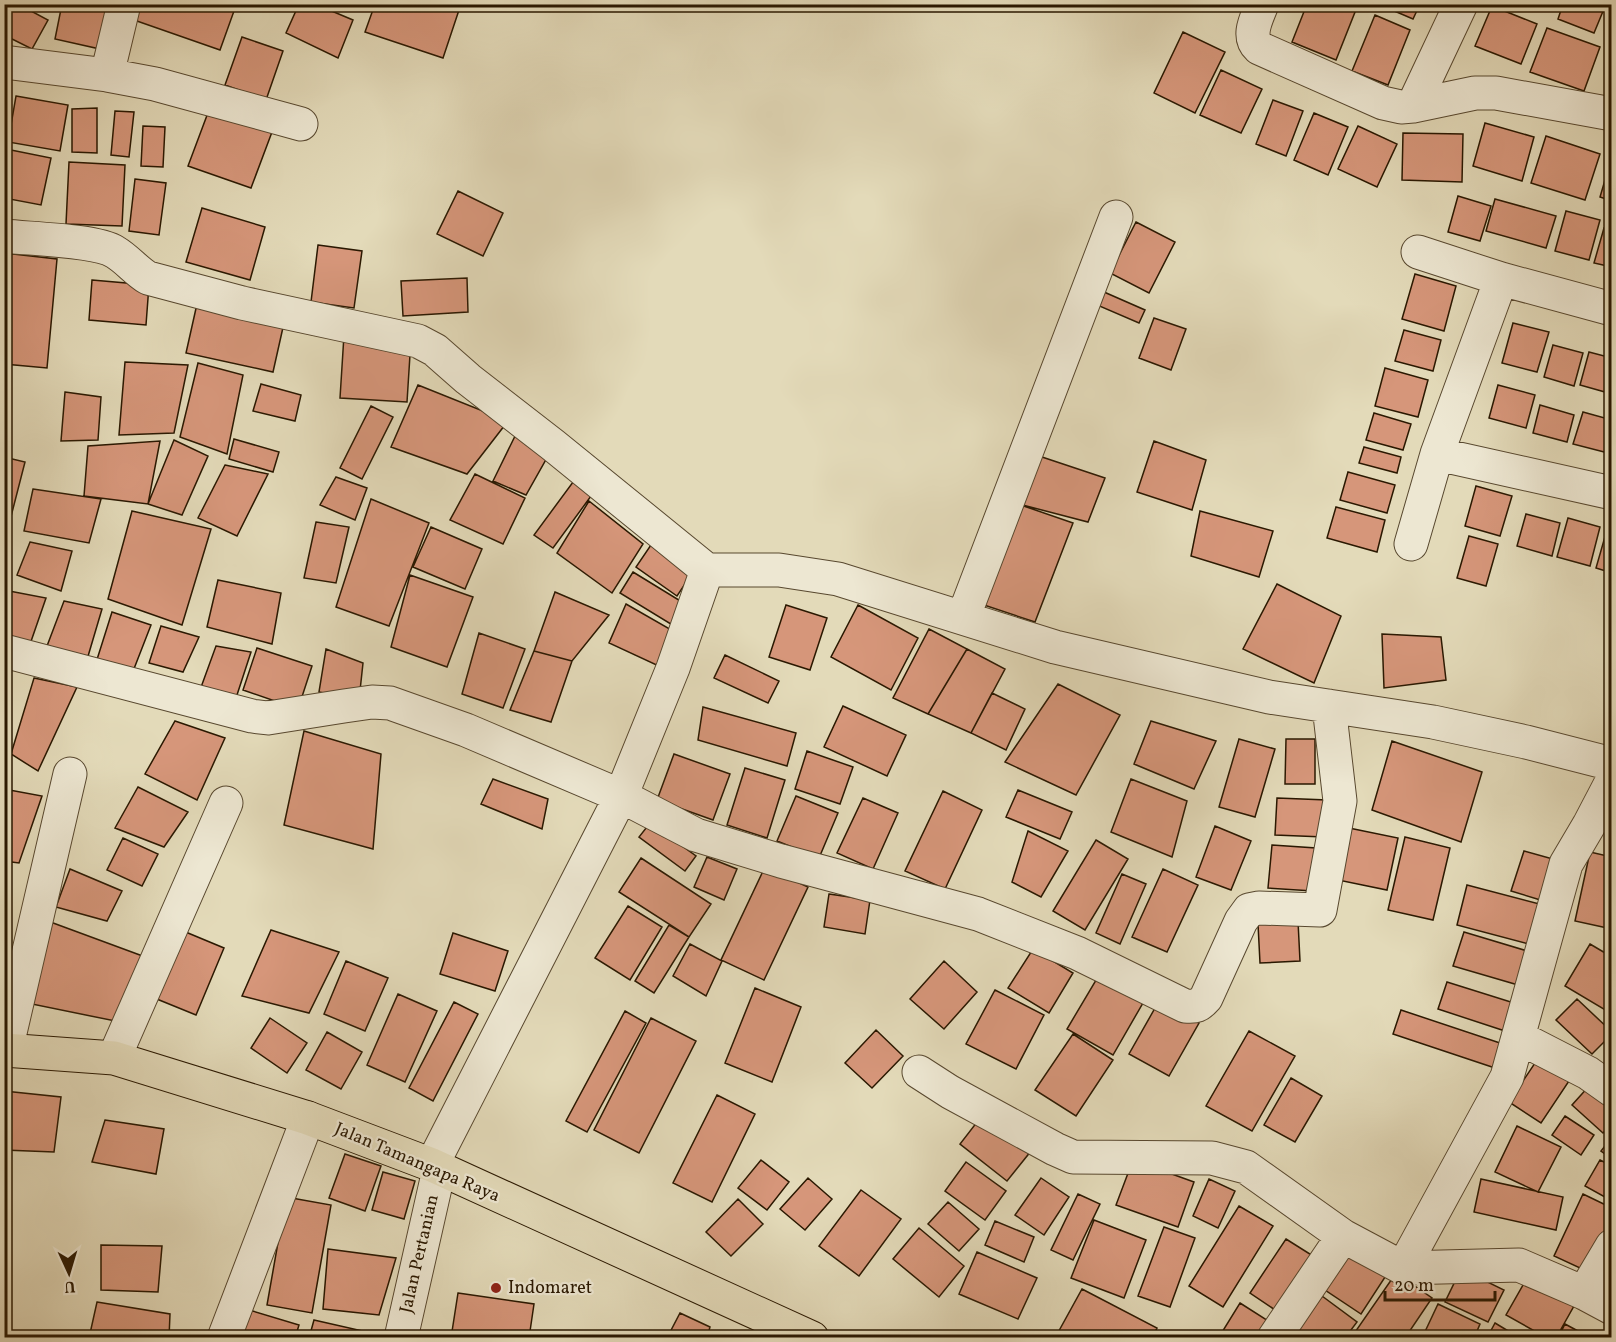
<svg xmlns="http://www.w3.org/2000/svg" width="1616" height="1342" viewBox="0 0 1616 1342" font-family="Vollkorn,serif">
	<rect width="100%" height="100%" fill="#e3dab9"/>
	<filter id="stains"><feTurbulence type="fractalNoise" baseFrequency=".00333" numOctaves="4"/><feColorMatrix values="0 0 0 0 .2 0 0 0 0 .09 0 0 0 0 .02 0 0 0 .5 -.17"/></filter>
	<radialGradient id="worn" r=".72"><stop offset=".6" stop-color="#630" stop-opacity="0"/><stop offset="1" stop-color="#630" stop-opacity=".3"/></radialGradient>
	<path fill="#d6967a" stroke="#2a1801" stroke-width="1.5" d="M4,4H18L48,20L32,49L4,35Z
		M62,4H109L100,49L55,39Z
		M139,4H216L234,11L220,50L134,20Z
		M299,4H315L353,20L338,58L286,33Z
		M375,4H461L443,58L365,32Z
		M1307,4H1351L1357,7L1336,60L1292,42Z
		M1378,4H1420L1413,19Z
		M1527,4H1543L1541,10Z
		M1563,4H1606L1594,33L1558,19Z
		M1492,6L1537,24L1521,64L1475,46Z
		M1375,15L1410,30L1388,85L1352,71Z
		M1547,28L1600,47L1584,91L1530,72Z
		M1183,32L1225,52L1195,113L1154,93Z
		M242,37L283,51L266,100L225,85Z
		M1221,70L1262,89L1241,133L1200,115Z
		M4,89L8,90L4,118Z
		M16,96L68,105L60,151L8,142Z
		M1273,100L1303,111L1286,156L1256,144Z
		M97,108V153L72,152V109Z
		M209,110L272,132L251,188L188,166Z
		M115,111L134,112L129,157L111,155Z
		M1314,113L1348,127L1328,175L1294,160Z
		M1485,123L1534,137L1522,181L1473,166Z
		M143,126L165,127L163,167L141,166Z
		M1358,126L1397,144L1377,187L1338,169Z
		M1403,133L1463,134L1462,182L1402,180Z
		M1546,136L1600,154L1585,200L1531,183Z
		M6,149L51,158L41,205L4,198Z
		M69,162L125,165L122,226L66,224Z
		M1610,163L1612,164V201L1600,197Z
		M135,179L166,183L159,235L129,231Z
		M458,191L503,213L483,256L437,234Z
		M1458,196L1491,206L1480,241L1448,232Z
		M1495,199L1556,216L1546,248L1486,231Z
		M202,208L265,227L250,280L186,262Z
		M1566,211L1600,220L1589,260L1555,251Z
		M1136,222L1175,242L1149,293L1110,273Z
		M1604,228L1612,230V267L1594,263Z
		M318,245L362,251L354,308L311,302Z
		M4,253L57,259L47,368L4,364Z
		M1415,274L1456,286L1444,331L1402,319Z
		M467,278L468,312L403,316L401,281Z
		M92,280L149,285L146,325L89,320Z
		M1104,292L1145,310L1139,323L1097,305Z
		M199,295L286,314L273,372L186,353Z
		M1154,318L1186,329L1171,370L1139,358Z
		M1513,323L1549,332L1537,372L1502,363Z
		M1404,330L1441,340L1433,371L1395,361Z
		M344,335L411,339L407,402L340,398Z
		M1553,345L1583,353L1574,386L1544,377Z
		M1589,352L1612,358V366L1605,392L1580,385Z
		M125,362L188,365L174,433L119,435Z
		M198,363L243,375L227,454L180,437Z
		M1385,368L1428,380L1418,417L1375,406Z
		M261,384L301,395L295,421L253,411Z
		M418,385L508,421L467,474L391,447Z
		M1498,385L1535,395L1526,428L1489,418Z
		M65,392L101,397L98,440L61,441Z
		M1540,405L1574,415L1567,442L1533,433Z
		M371,406L393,417L362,479L340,468Z
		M1583,412L1612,420V454L1573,444Z
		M1374,413L1411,424L1403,450L1366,440Z
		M518,430L553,447L526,495L493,481Z
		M234,439L279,452L273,472L229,459Z
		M174,440L208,456L182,515L148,504Z
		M160,441L148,504L84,496L88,446Z
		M1154,441L1206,460L1192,510L1137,492Z
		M1364,447L1401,457L1397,473L1359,463Z
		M1036,455L1105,478L1088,522L1015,503Z
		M4,457L25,462L6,536L4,535Z
		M225,465L268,474L237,536L198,518Z
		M1348,472L1395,485L1387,513L1340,500Z
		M475,474L525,498L503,544L450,520Z
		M336,477L367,488L355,520L320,505Z
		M576,478L594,492L553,548L534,535Z
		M1476,486L1512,496L1500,536L1465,526Z
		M33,489L101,499L89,543L24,531Z
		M371,499L429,523L389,626L336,607Z
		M589,501L643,544L612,593L557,553Z
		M1015,503L1073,523L1035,622L975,602Z
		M1336,507L1385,520L1377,552L1327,538Z
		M132,511L211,529L182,625L108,599Z
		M1200,511L1273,531L1259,577L1191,556Z
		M1526,514L1560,523L1552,556L1517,546Z
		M1568,518L1600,527L1590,566L1557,557Z
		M316,522L349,527L336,583L304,578Z
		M431,527L482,549L465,589L413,567Z
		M1606,533L1612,534V573L1596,568Z
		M1469,536L1498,544L1486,586L1457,578Z
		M655,539L695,569L677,596L636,567Z
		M30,542L72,551L61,591L17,575Z
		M633,572L687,605L674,626L620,593Z
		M410,575L473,597L447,667L391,647Z
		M218,580L281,593L272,644L207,627Z
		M1277,584L1341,616L1314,683L1243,649Z
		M1277,584L1341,616L1314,683L1243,649Z
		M4,590L46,598L28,650L4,643Z
		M555,592L609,615L572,661L534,651Z
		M64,601L102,609L86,663L44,654Z
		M626,604L675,632L663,668L609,643Z
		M786,605L827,618L810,670L769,657Z
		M858,605L918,638L891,690L831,657Z
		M858,605L918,638L891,690L831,657Z
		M112,612L151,625L130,679L94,669Z
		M161,626L199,637L183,672L149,663Z
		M929,629L967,649L928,714L893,698Z
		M479,633L525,649L503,708L462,694Z
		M1382,634L1441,637L1446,680L1384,688Z
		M1382,634L1441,637L1446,680L1384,688Z
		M216,646L251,652L235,701L200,690Z
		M257,648L312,666L298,709L243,690Z
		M326,649L363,663L359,700L319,692Z
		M967,649L1005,669L971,733L928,714Z
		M534,651L572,661L551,722L510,710Z
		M725,655L779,681L768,703L714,678Z
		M34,678L77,687L38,771L11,754Z
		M1058,684L1120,715L1076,795L1005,762Z
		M1058,684L1120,715L1076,795L1005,762Z
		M992,693L1025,709L1006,750L971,733Z
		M843,706L906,735L887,776L824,747Z
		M703,707L796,733L787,766L698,740Z
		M175,721L225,738L197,800L145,774Z
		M1151,721L1216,741L1194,789L1134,764Z
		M304,731L381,754L373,849L284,825Z
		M1239,739L1275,749L1255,817L1219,807Z
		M1286,739H1315V784H1285Z
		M1392,741L1482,772L1461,842L1372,810Z
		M1392,741L1482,772L1461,842L1372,810Z
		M807,751L853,767L840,804L795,789Z
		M674,754L730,774L713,820L657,800Z
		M745,768L785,780L767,838L727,825Z
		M493,779L548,799L542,829L481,804Z
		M1131,779L1187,801L1172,857L1111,832Z
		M138,787L188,812L164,847L115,828Z
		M4,789L42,796L19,863L4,861Z
		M1018,790L1072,812L1060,839L1006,817Z
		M943,791L982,810L945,889L905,871Z
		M796,796L838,813L819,858L777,841Z
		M863,798L898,813L873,869L837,853Z
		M1277,798L1327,800L1324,837L1275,835Z
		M650,823L696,856L685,871L639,837Z
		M1215,826L1251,841L1231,890L1196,877Z
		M1349,828L1398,838L1387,890L1338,880Z
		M1028,831L1068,851L1041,897L1012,882Z
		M1405,837L1450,848L1433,920L1388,910Z
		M123,838L158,854L142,886L107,870Z
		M1096,840L1128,859L1085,930L1053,911Z
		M1272,845L1316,848L1313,891L1268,888Z
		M1524,851L1560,861L1547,902L1511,891Z
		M1590,852L1612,857V929L1575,921Z
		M707,857L737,869L724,900L694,887Z
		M641,858L711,904L689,937L619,892Z
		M765,867L808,887L764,980L721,960Z
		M70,869L122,891L107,921L56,907Z
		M1163,869L1198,885L1167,952L1132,937Z
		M1122,874L1146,884L1120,944L1096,933Z
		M1467,885L1551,907L1540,947L1457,925Z
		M829,894L870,900L865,934L824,927Z
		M628,906L662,927L630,980L595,958Z
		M45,920L148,958L125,1023L22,1002Z
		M1298,921L1300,961L1260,963L1258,924Z
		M669,925L689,937L654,993L635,981Z
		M176,928L224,948L196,1015L147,995Z
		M271,930L339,952L309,1013L242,996Z
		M1464,932L1534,953L1525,987L1453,966Z
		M453,933L508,951L495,991L440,974Z
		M690,944L722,961L706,996L673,976Z
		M1590,944L1612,957V1014L1565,986Z
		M1033,949L1073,973L1049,1013L1008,988Z
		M346,961L388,978L365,1031L324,1014Z
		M944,961L977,992L944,1029L910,999Z
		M1102,970L1147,996L1113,1055L1067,1029Z
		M1447,982L1514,1003L1505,1031L1438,1009Z
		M755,988L801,1007L772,1082L725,1063Z
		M755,988L801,1007L772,1082L725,1063Z
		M995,990L1044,1015L1016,1069L966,1044Z
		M398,994L437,1011L405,1082L367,1065Z
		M1577,999L1612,1032V1034L1592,1054L1556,1020Z
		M1159,1001L1199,1023L1169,1076L1129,1054Z
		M454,1002L478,1014L433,1101L409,1088Z
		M1401,1010L1506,1045L1498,1069L1393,1034Z
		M625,1011L646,1023L587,1132L566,1121Z
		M270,1018L307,1043L287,1073L251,1048Z
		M651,1018L696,1041L639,1153L594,1130Z
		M876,1030L903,1056L872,1088L845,1063Z
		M1249,1031L1295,1056L1252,1131L1206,1106Z
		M327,1032L362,1052L341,1089L306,1070Z
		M1073,1034L1113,1060L1076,1116L1035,1090Z
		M1541,1054L1573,1075L1541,1123L1509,1102Z
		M1291,1078L1322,1096L1295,1142L1264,1125Z
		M1590,1085L1612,1104V1124L1603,1133L1572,1105Z
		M4,1091L61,1097L54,1152L4,1150Z
		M717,1095L755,1114L712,1202L673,1183Z
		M984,1113L1031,1151L1007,1181L960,1144Z
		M1565,1116L1594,1135L1581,1155L1552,1135Z
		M105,1120L164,1129L156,1174L92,1162Z
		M1517,1126L1561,1147L1538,1192L1495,1172Z
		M1612,1137V1159L1601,1151Z
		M345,1154L381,1166L365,1211L329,1198Z
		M761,1160L789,1182L767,1210L738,1188Z
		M1133,1160L1194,1182L1178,1227L1116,1205Z
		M1600,1160L1612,1166V1201L1585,1186Z
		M966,1162L1006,1191L985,1220L945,1191Z
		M383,1172L415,1181L404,1219L372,1210Z
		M808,1178L832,1199L805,1230L780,1209Z
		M1041,1178L1069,1197L1044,1235L1015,1215Z
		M1209,1179L1235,1191L1218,1228L1193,1216Z
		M1481,1179L1563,1197L1556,1230L1474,1212Z
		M861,1190L901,1219L859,1276L819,1246Z
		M1078,1194L1100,1204L1073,1260L1051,1250Z
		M1583,1194L1612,1208V1234L1593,1274L1554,1256Z
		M286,1197L331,1205L312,1313L267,1305Z
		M738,1199L763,1224L731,1256L706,1232Z
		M948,1202L979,1229L959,1251L928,1224Z
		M1239,1206L1273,1226L1223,1307L1189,1286Z
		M1094,1220L1146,1240L1124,1298L1071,1278Z
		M995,1221L1034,1237L1024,1262L985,1245Z
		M1164,1227L1195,1238L1170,1307L1138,1296Z
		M919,1228L964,1266L939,1297L893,1259Z
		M1286,1239L1321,1261L1284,1316L1250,1293Z
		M101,1245L162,1246L158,1292L101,1290Z
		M1351,1246L1389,1271L1361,1314L1322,1288Z
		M328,1249L396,1258L379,1315L323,1309Z
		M977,1252L1037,1278L1018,1319L959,1294Z
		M1461,1269L1504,1290L1488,1322L1445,1302Z
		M1531,1271L1579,1297L1556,1338H1547L1506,1315Z
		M1396,1273L1432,1298L1405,1338H1357L1353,1335Z
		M1082,1289L1157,1328L1152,1338H1055Z
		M458,1293L534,1304L529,1338H451Z
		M1322,1296L1357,1322L1345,1338H1291Z
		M97,1302L170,1314L169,1338H89Z
		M1240,1303L1273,1324L1264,1338L1219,1337Z
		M1438,1304L1480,1324L1474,1338H1422Z
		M246,1309L299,1325L295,1338H238Z
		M680,1313L710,1327L707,1338H667Z
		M314,1320L367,1332L365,1338H309Z
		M1495,1323L1520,1338H1487Z
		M1565,1324L1591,1338H1558Z
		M1188,1332L1198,1338H1185Z"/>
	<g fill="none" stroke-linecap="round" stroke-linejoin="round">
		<defs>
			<path id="street" d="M1262,4C1257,18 1246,36 1259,48L1383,103L1401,107L1413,106L1475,93H1496L1612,114
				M4,62L107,75L155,84L301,124
				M107,75L124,4
				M1413,106L1461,4
				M4,236C30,239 96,240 115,252C127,259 136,271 148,278L242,303L418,341L435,350L468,379L553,445L707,570H779L838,579L1055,647L1269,697L1433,722L1526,742L1612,764
				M1418,252L1501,279
				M1437,454L1612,493
				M1411,544L1437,454L1501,279L1612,309
				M963,618L1116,217
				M4,651L252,716L268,718L344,706L372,702L390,703L466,730L621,796L696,835L781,861L978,914L1077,953L1185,1006C1196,1007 1199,1006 1206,998L1241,921L1249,910L1259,908L1320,910L1340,801L1329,706
				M1518,1037L1588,1073L1612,1090
				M6,1050L70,774
				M114,1058L226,803
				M919,1072L950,1092L1055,1149L1073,1157L1212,1158L1246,1167L1343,1236L1403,1268L1519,1265L1584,1293L1612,1308
				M432,1165L621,796L673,668L707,570
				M1403,1268L1507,1077L1566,864L1589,825L1612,781
				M1584,1293L1612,1246
				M224,1338L308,1118
				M401,1338L439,1170
				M1274,1338L1343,1236"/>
			<path id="primary" d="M4,1050L114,1058L308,1118L432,1165L812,1338"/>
		</defs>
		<use href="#street" stroke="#58482f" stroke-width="35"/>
		<use href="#primary" stroke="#2a1801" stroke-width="35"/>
		<use href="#street" stroke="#ede7d2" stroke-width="33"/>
		<use href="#primary" stroke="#e3dab9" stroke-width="33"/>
	</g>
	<circle fill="#8f2418" stroke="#ede7d2" stroke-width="2" cx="496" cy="1288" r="6"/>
	<g text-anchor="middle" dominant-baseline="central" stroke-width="4.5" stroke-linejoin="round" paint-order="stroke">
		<g font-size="18" fill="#2a1801" stroke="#ede7d2">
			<text transform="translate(417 1163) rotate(23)">Jalan Tamangapa Raya</text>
			<text transform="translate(420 1254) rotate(-77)">Jalan Pertanian</text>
		</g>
		<g font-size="18" fill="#2a1801" stroke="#ede7d2" text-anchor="start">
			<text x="508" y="1288">Indomaret</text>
		</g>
	</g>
	<rect width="1616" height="1342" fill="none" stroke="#e3dab9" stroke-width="24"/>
	<rect x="6" y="6" width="1604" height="1330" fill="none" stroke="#2a1801" stroke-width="3"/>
	<rect x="12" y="12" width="1592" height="1318" fill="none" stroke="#2a1801" stroke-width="1.5"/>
	<g transform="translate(69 1273) rotate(176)" stroke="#ede7d2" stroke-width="4.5" paint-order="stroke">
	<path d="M0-4.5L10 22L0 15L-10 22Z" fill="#2a1801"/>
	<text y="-9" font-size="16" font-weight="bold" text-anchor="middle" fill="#2a1801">U</text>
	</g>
	<path d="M1385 1291v9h110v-9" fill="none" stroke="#2a1801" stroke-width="3"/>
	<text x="1394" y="1291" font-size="18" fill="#2a1801" stroke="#ede7d2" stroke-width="4.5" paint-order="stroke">20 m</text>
	<rect width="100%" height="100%" filter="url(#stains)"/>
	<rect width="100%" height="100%" fill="url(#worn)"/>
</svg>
